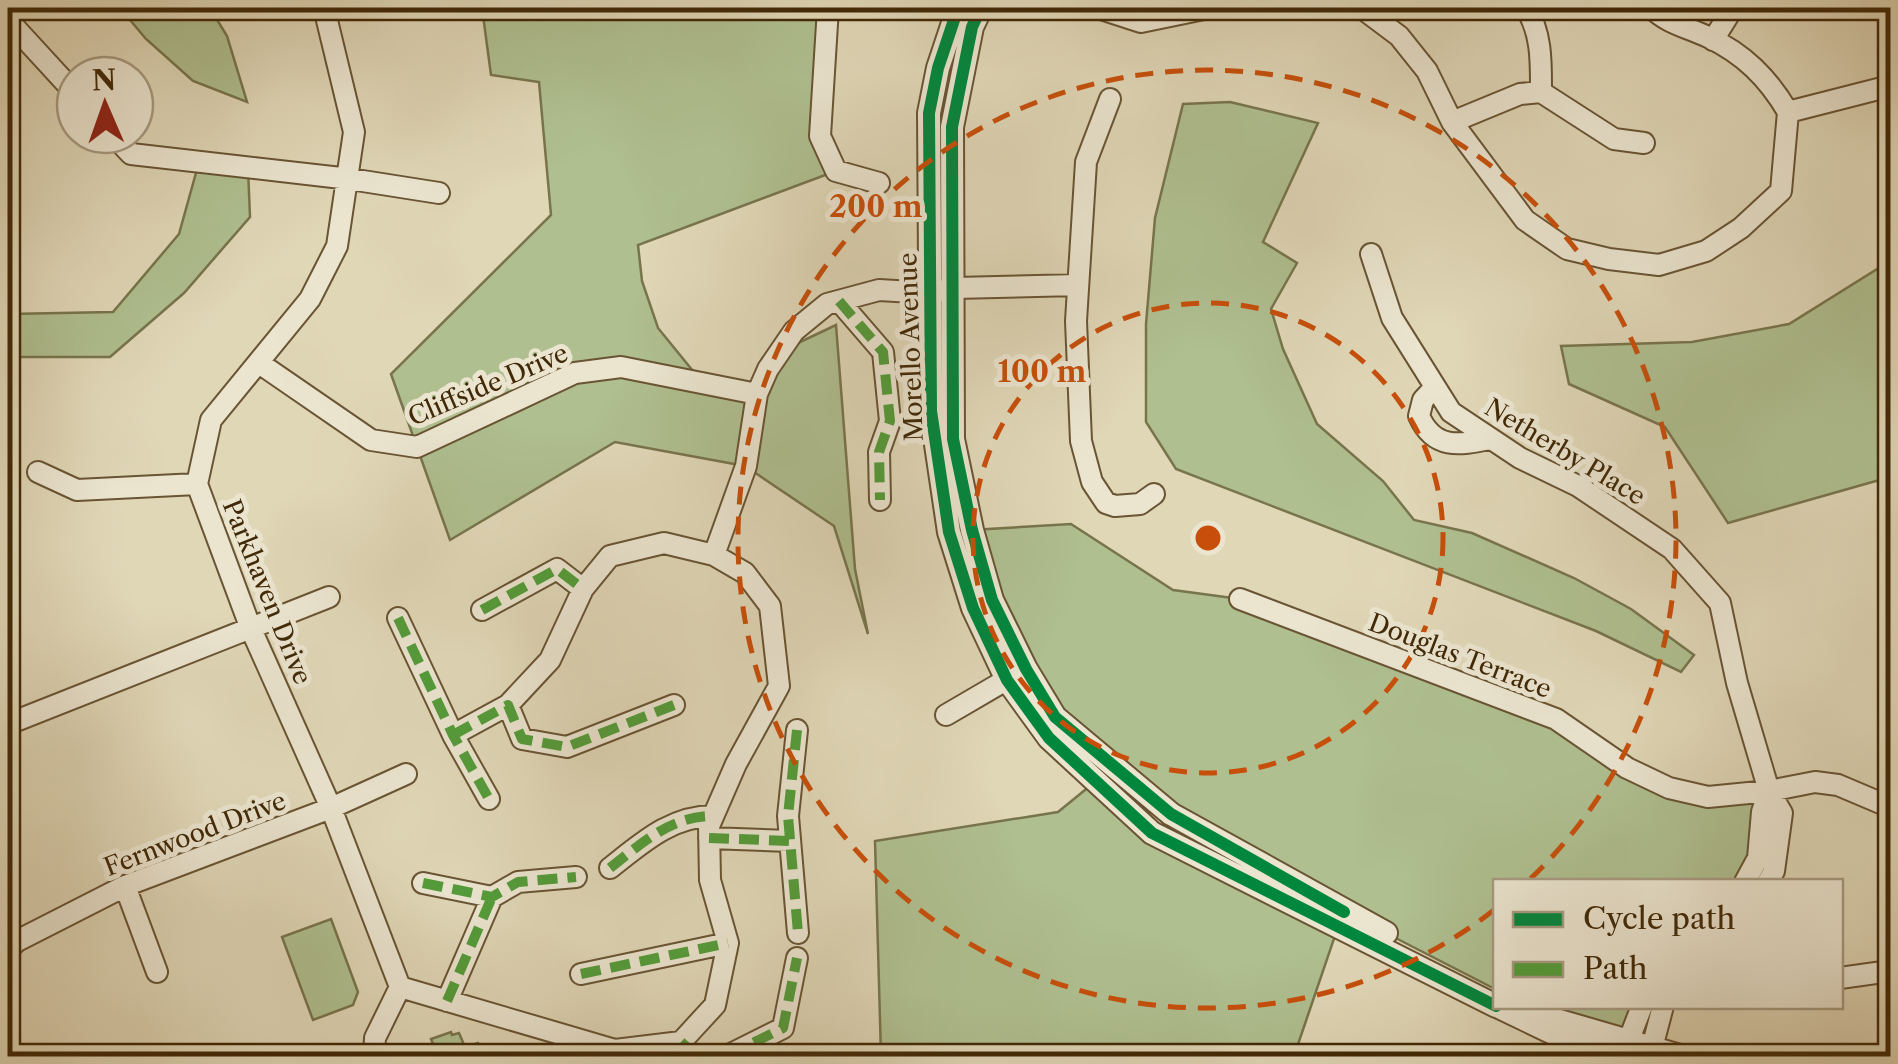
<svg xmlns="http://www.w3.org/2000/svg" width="1898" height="1064" viewBox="0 0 1898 1064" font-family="'Libre Caslon Text',serif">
	<rect width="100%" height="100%" fill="#e0d7b7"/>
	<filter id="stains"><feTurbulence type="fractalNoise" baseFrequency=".002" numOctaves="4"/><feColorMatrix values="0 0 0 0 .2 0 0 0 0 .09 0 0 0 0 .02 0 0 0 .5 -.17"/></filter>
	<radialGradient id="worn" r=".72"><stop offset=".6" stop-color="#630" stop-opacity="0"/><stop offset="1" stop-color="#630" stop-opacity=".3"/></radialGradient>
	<path fill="#afbf90" stroke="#78744c" stroke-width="2.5" d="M120,8H210L227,36L247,102L193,81L146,39Z
		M482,8H828L820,136L836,171L638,245L642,281L658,328L702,382L757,394L781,351L836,325L855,569L868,634L834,526L745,466L615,442L450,540L391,374L551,215L539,82L491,75Z
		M1230,102L1318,123L1263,242L1297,263L1271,309L1283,349L1317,424L1383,481L1414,520L1472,533L1574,578L1631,609L1694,655L1681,672L1596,631L1176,469L1146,422V324L1155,218L1183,104Z
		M199,162L248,168L250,217L184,293L110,357H8V314L113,312L179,234Z
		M1890,261V477L1728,523L1665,427L1569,384L1561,346L1692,342L1789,324Z
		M1071,524L1173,590L1240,599L1556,719L1669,788L1769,791L1745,881L1496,882L1495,989L1345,912L1171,814L1055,717L972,530Z
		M1096,781L1152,833L1338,927L1294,1056H881L875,841L1058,812Z
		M331,919L358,992L353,1005L313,1020L282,937Z
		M1529,1007H1642L1628,1042Z
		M451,1032L452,1035L459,1033L465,1047L478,1043L483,1056H422L419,1048L433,1044L431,1039Z"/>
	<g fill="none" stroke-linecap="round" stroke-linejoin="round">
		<defs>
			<path id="minor" d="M324,8L354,132L337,246L310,299L211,420L197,484L251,629L331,808L400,987
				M828,8L820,136L836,171L879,183
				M1098,8L1141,22L1209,8
				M1356,8L1363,9L1399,36L1427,71L1452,122L1525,220L1567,249L1609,259L1659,265L1706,251L1741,228L1781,191L1788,112C1768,78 1744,54 1708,37C1689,28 1666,23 1652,8
				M1526,8C1542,34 1541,62 1541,92
				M8,20L75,93
				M1713,40L1733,8
				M1110,99L1086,162L1076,321L1081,441L1092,482L1106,503L1115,506L1140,504L1154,494
				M1788,112L1890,86
				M1452,122L1520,94L1541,92L1614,139L1644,143
				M113,135L131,154L350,179L439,193
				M1371,254L1392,318L1451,412L1520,458L1578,486L1672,549L1720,603L1737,683L1769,791
				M839,301L883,352L890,421L879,452L880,500
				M259,363L371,440L417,447L575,373L621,367L757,394
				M1435,387L1423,400L1419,416C1434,450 1459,445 1490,439
				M38,472L77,490L197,484
				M1240,599L1556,719L1627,768L1669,788L1708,797L1769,791L1815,782L1838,785L1890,807
				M482,610L557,569L583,589
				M398,618L453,735L489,799
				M508,705L522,739L567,747L674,705
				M946,715L1018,673
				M8,724L329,597
				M797,730L788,816L798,933
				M453,735L508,705L550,660L583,589L610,556L664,543L714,555
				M709,838L790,841
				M610,868C642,843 671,816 713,816
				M1745,882L1758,858L1762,812L1769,791L1782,813L1774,871L1768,882
				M423,883L492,897L518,882L576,877
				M125,886L157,972
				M8,950L17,941L125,886L331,808L406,774
				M581,974L728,943
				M1840,978L1890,971
				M400,987L615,1050L681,1042L715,1005L728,943L710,880L709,826L736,764L779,686L770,606L745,573L714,555L746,466L757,394L768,369L794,331L827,304L879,290L930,293L955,288L1078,285
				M447,1001L492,897
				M374,1056L375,1038L400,987
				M727,1056L783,1028L797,958
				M1631,1056L1628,1042L1642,1006
				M1646,1056L1652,1048L1663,1006"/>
			<path id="tertiary" d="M958,8L938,68L929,113L931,411L949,532L973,608L1007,680L1049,738L1152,833L1496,1006
				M981,8L972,27L952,127L953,439L972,530L992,600L1026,669L1055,717L1171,814L1386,933
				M1497,1006L1601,1056
				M1529,1006L1556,1020L1680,1056"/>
		</defs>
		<use href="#minor" stroke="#695433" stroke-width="24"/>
		<use href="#tertiary" stroke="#695433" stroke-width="26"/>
		<use href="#minor" stroke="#ebe5d0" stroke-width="20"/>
		<use href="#tertiary" stroke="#ebe5d0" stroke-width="22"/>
		<path stroke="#539c3a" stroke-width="10" stroke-dasharray="20 10" stroke-linecap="butt" d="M839,301L883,352L890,421L879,452L880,500
			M482,610L557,569L583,589
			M398,618L453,735L489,799
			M797,730L788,816L798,933
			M453,735L508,705L522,739L567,747L674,705
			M709,838L790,841
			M610,868C642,843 671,816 713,816
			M423,883L492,897L518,882L576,877
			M581,974L728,943
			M447,1001L492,897
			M681,1042L696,1056
			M603,1056V1047
			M727,1056L783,1028L797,958"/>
		<defs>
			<path id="cycleway" d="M958,8L938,68L929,113L931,411L949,532L973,608L1007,680L1049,738L1152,833L1496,1006
				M981,8L972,27L952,127L953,439L972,530L992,600L1026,669L1055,717L1171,814L1344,912"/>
		</defs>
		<use href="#cycleway" stroke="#ebe5d0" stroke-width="19"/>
		<use href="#cycleway" stroke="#00873e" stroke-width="12"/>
	</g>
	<g fill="none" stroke="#c74f0b" stroke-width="5" stroke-dasharray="18 12">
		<circle cx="1208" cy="538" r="235"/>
		<path d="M1494 910A469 469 0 1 1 1528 881"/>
	</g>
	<g text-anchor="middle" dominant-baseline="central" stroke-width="10" stroke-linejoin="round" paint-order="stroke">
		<g font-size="25" fill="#412907" stroke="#ebe5d0">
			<text transform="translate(911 347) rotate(-92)">Morello Avenue</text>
			<text transform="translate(488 385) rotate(-23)">Cliffside Drive</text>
			<text transform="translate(1565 452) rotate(31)">Netherby Place</text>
			<text transform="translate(267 592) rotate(68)">Parkhaven Drive</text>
			<text transform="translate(1460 656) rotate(21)">Douglas Terrace</text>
			<text transform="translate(195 834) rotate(-21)">Fernwood Drive</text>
		</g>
	</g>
	<circle cx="1208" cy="538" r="15" fill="#c74f0b" stroke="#ebe5d0" stroke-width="5"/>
	<g font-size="30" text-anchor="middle" font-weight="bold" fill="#c74f0b" stroke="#ebe5d0" stroke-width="10" stroke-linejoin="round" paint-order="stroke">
		<text x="876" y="217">200 m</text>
		<text x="1042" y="382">100 m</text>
	</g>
	<rect width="1898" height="1064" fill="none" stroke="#e0d7b7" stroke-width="40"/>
	<rect x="10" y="10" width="1878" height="1044" fill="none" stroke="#412907" stroke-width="5"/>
	<rect x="20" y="20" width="1858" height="1024" fill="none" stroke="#412907" stroke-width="2.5"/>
	<rect x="1493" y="879" width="350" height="130" fill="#ebe5d0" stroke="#a79a80" stroke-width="2.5"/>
	<rect x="1513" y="912" width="50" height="15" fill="#00873e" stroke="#a79a80" stroke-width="2.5"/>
	<text x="1583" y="929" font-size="30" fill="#412907">Cycle path</text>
	<rect x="1513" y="962" width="50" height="15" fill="#539c3a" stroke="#a79a80" stroke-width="2.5"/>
	<text x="1583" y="979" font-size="30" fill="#412907">Path</text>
	<g transform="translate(105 105) rotate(358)"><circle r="48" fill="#ebe5d0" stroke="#a79a80" stroke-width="2.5"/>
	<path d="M0-8L18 38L0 25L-18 38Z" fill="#8f2418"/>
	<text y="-15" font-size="28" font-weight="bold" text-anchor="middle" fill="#412907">N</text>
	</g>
	<rect width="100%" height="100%" filter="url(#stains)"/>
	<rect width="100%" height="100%" fill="url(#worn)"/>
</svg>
